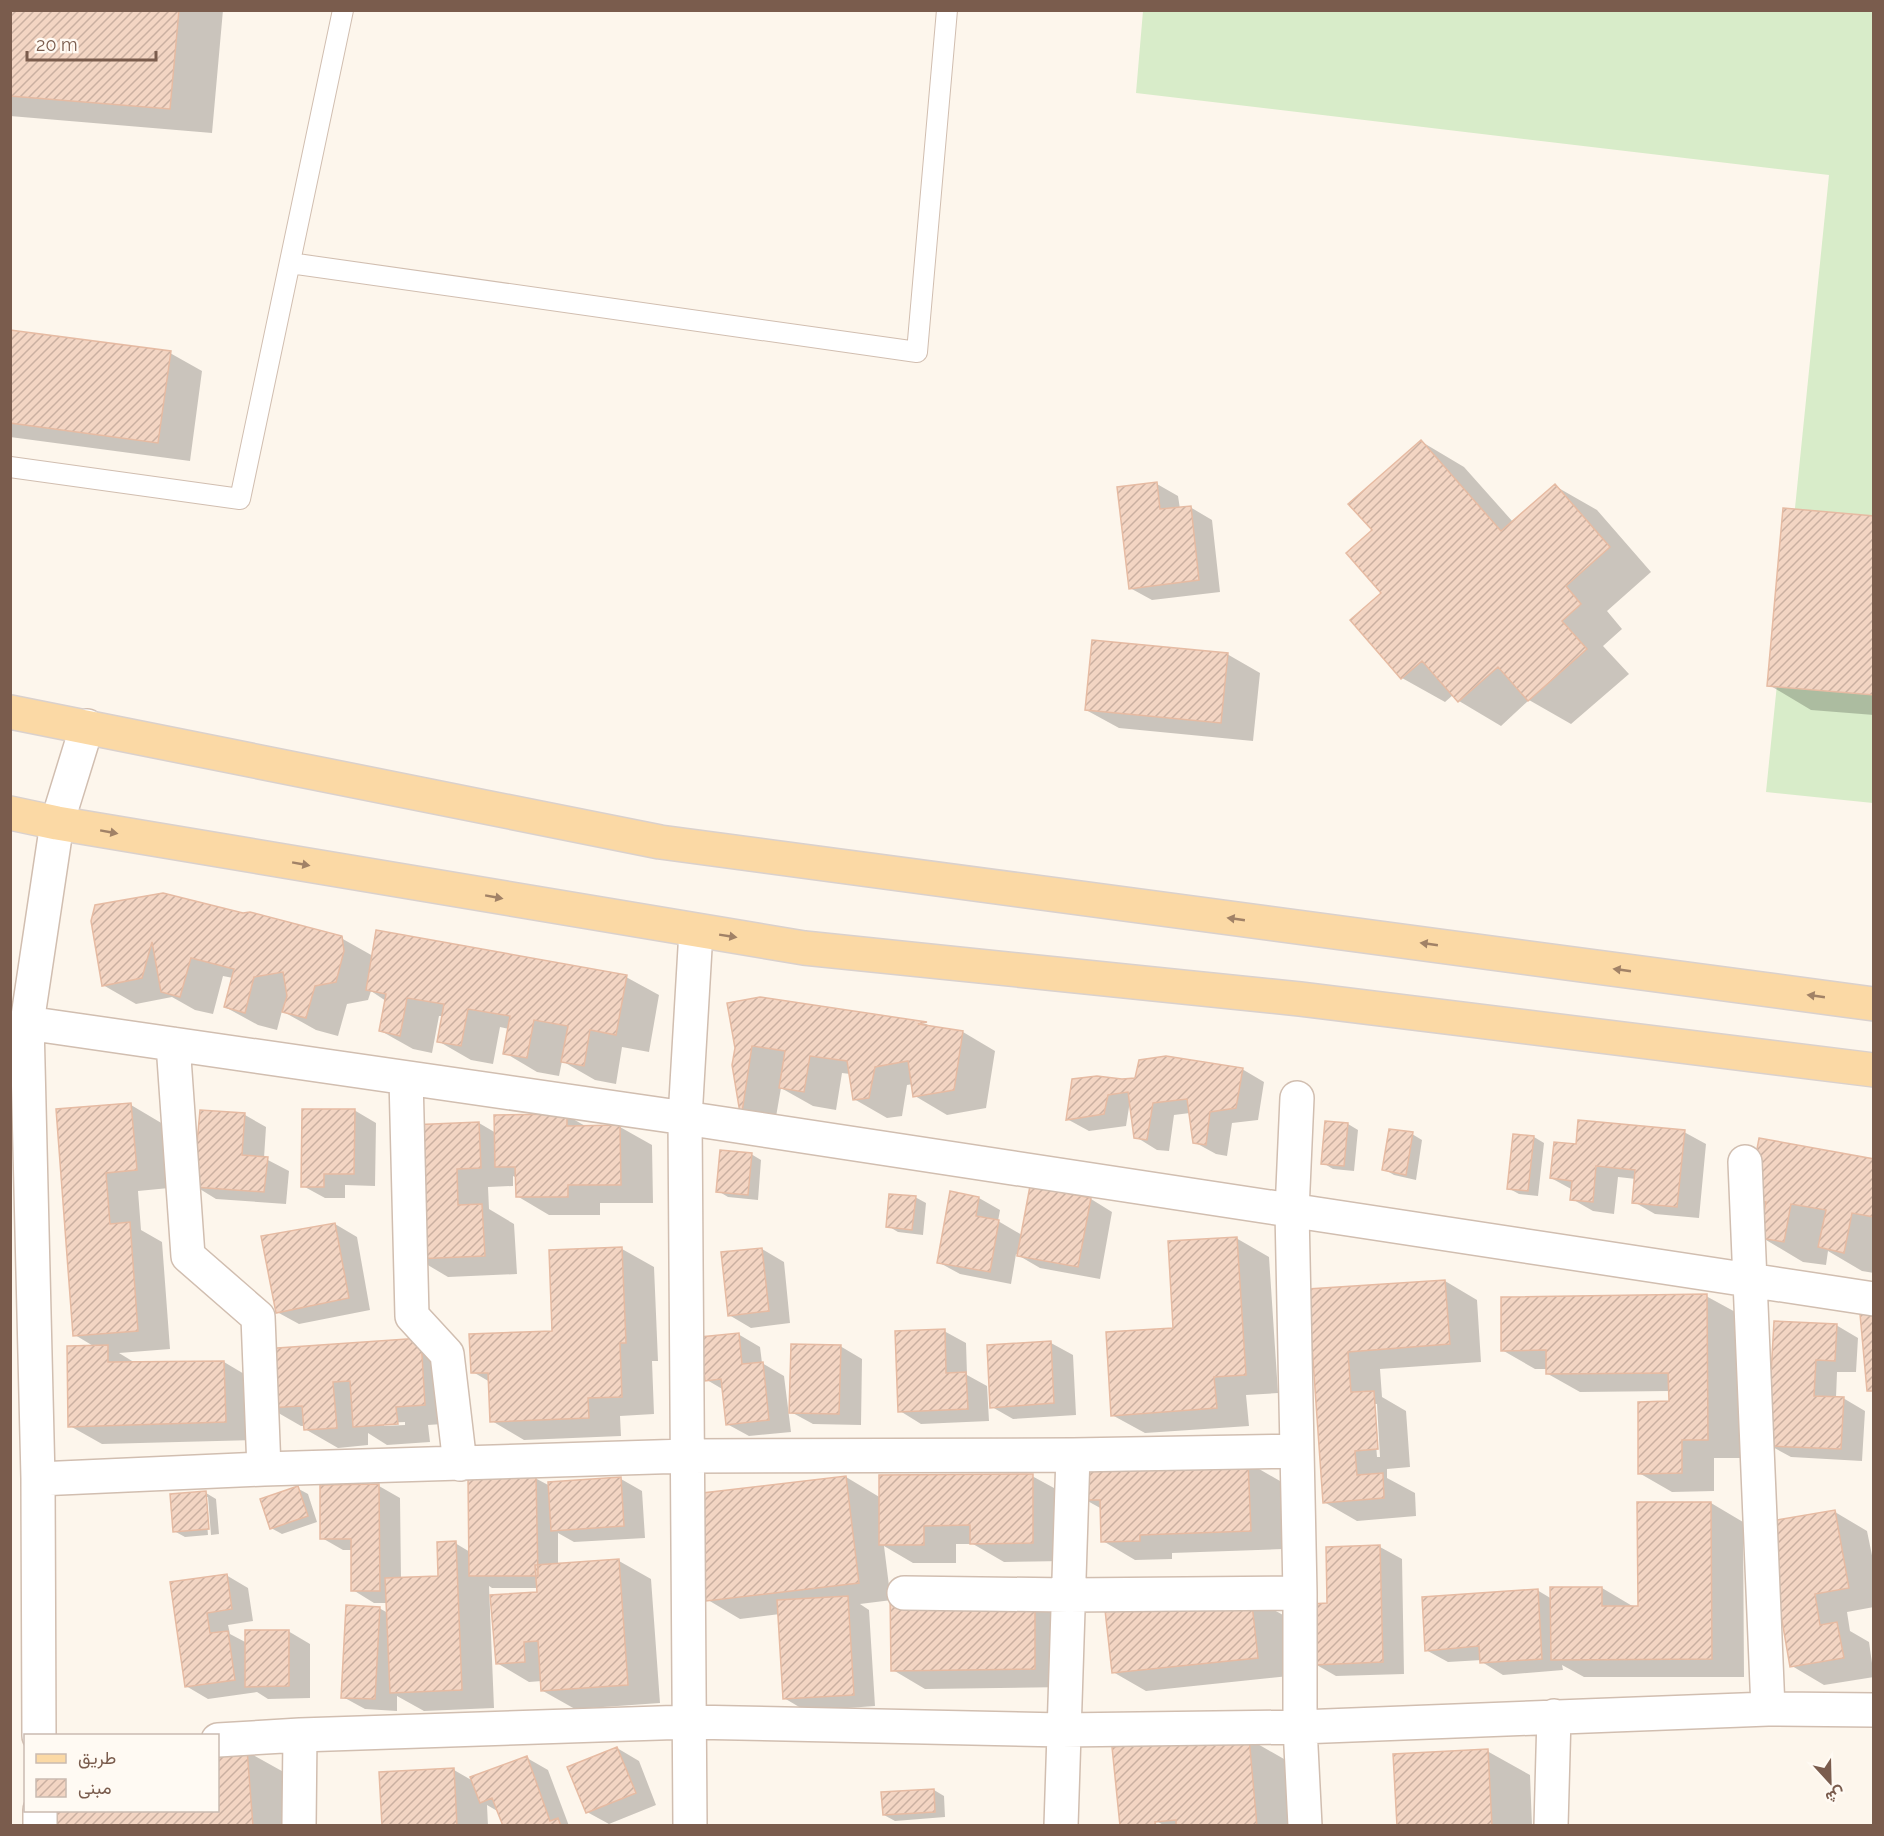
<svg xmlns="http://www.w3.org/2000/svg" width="1884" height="1836" viewBox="0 0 1884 1836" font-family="Raleway,Vazirmatn,sans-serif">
	<defs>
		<pattern id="building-hatch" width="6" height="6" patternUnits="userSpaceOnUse" patternTransform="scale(1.5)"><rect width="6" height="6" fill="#f3d5c3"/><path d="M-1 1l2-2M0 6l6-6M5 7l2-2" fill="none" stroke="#cab0a1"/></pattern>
	</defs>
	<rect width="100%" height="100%" fill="#fdf6ec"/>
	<path fill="#d8ecc9" d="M1143,11H1873V803L1766,792L1829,175L1136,93Z"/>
	<path fill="#0003" fill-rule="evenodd" d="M10,10H223L212,133L10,116Z
		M10,331L170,353L202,371L190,461L10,437Z
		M1422,442L1464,467L1513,522L1555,486L1597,510L1651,572L1607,611L1622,629L1603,646L1629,674L1571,724L1529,700L1501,726L1459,701L1453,695L1445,702L1402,678L1383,593L1374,530Z
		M1157,484L1178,496L1180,509L1190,507L1212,520L1220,592L1152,600L1130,588Z
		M1874,517V715L1811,710L1769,685Z
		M1227,654L1260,673L1253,741L1119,728L1086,710Z
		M93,921L341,938L373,956L626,977L659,995L649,1052L622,1047L616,1084L595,1080L562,1061L559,1076L537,1072L505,1053L509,1029L500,1027L493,1064L471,1060L438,1041L443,1016H439L432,1053L413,1049L381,1031L386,1001L371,991L368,1000L347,1004L338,1036L316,1030L282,1011L277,1030L258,1025L225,1007L233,978L223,976L213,1014L195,1010L172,997L136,1004L103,985Z
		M760,998L926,1024L934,1028L963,1032L995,1051L986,1108L947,1115L915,1096L913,1084L907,1085L902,1116L887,1118L854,1099L850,1074L842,1073L836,1110L813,1106L781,1088L773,1134L742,1117L733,1065Z
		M1242,1069L1264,1082L1258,1120L1232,1123L1227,1156L1216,1154L1194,1142L1190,1113L1174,1115L1169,1151L1157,1150L1136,1137L1130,1101L1126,1126L1089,1131L1067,1119L1122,1081Z
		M131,1105L163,1124L169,1188L138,1191L141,1230L162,1242L170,1349L119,1353L137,1364L224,1362L256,1381L257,1440L102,1444L70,1426L95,1347L75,1335L58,1110Z
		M354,1110L376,1123L375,1186L345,1185V1198H325L303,1186Z
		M245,1115L266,1127L264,1158L289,1171L286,1204L216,1199L195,1186Z
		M566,1115L587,1127H620L652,1145L653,1203H600V1215H549L517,1196V1178L513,1176V1186L488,1187L489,1209L514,1224L517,1274L448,1277L416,1258L410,1126L479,1123L496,1133Z
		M1348,1124L1358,1130L1354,1171L1333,1169L1323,1163Z
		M1684,1132L1706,1144L1699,1218L1655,1214L1634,1202L1636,1179L1618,1177L1614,1214L1593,1211L1572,1199L1573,1190L1551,1178Z
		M1412,1134L1422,1140L1416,1180L1394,1175L1384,1169Z
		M1534,1137L1544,1143L1538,1196L1519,1194L1508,1188Z
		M751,1154L761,1160L758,1200L728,1197L718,1191Z
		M1874,1161V1273L1862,1271L1828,1251L1826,1265L1803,1262L1761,1237L1767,1208L1749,1198Z
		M915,1197L926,1203L923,1235L898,1232L888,1226Z
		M979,1198L1000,1210L998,1221L1022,1235L1091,1199L1112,1212L1100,1279L1040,1268L1016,1254L1011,1284L960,1274L938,1262Z
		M335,1224L357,1237L370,1310L299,1324L277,1312Z
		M1236,1238L1269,1257L1278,1393L1246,1395L1249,1426L1145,1433L1112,1415L1175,1329Z
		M622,1249L654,1267L658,1361H652L654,1414L620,1416L621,1436L524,1440L492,1421L490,1382L473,1372L554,1333Z
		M762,1249L784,1262L790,1323L751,1328L729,1315Z
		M1445,1281L1477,1300L1481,1362L1380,1369L1382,1397L1406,1411L1410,1467L1387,1469V1478L1415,1493L1416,1516L1357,1521L1324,1502L1310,1291ZM1373,1404H1377L1380,1457H1377Z
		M1706,1296L1739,1314L1740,1458H1714V1491L1672,1492L1639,1473L1670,1403V1391L1580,1392L1548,1374V1369H1535L1502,1350Z
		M1775,1322L1836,1325L1858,1338L1856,1372H1837L1836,1398H1843L1865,1411L1862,1461L1791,1457L1769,1445Z
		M944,1331L966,1343L967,1375L987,1386L989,1421L921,1424L900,1411Z
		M738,1334L760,1347L762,1363L784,1376L791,1432L749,1436L727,1424L724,1390L707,1380Z
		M421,1339L453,1358L457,1423L428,1425L430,1442L387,1445L368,1433V1445L338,1448L305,1429V1426H301L268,1407ZM405,1422V1425L384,1426V1423Z
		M1051,1343L1073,1355L1076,1415L1013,1419L992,1407Z
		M840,1346L862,1359L861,1425L813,1424L791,1412Z
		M1247,1462L1280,1481L1283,1549L1172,1553V1559L1135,1560L1103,1541L1102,1509L1084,1499Z
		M1032,1476L1065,1494V1561L1004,1562L973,1544H956V1563H913L884,1546L890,1594L1067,1611V1687L925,1689L893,1670L892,1600L860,1604L869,1610L875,1706L806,1711L784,1698L780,1614L740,1619L708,1600L846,1477L881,1498Z
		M535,1478L550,1486L621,1479L642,1491L645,1538L574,1542L558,1533V1565L619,1561L651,1579L660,1703L575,1709L543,1691L542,1681L529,1682L497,1663L538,1593V1588H492L489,1586L494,1708L424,1711L397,1696V1711L365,1709L343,1697L379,1608L388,1613V1603H374L353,1590V1550H343L322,1538L379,1486L400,1498L401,1579L440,1577L455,1543L470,1552Z
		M297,1488L308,1494L317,1522L282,1534L271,1528Z
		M206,1493L216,1499L219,1534L211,1535L208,1497H205L208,1535L185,1537L174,1531Z
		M1711,1503L1743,1522L1744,1677H1584L1562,1665L1563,1670L1503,1675L1482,1662V1660L1448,1662L1426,1650L1537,1590L1552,1599L1602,1588L1634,1607H1639Z
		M1835,1512L1867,1531L1874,1565V1607L1847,1612L1850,1631L1869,1642L1874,1677L1824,1685L1792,1666Z
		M1380,1547L1402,1559L1404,1674L1336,1676L1315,1664L1329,1605L1327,1549Z
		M226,1575L248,1588L253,1621L228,1625L230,1634L247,1643L288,1631L310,1644V1698L268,1699L257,1692L208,1699L186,1686L172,1583Z
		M1251,1597L1283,1615L1289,1676L1146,1691L1113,1672Z
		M1249,1739L1291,1763L1297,1826H1165L1155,1820L1153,1822L1159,1826H1121Z
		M617,1748L639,1761L656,1805L609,1824L587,1812Z
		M246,1751L289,1775L293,1826H53L218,1810V1753Z
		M1487,1751L1530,1775L1532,1826H1398Z
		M527,1758L548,1770L569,1826H504L499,1812L487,1805L488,1826H384L454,1770L473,1781Z
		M934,1790L944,1796L945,1817L895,1821L884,1815Z"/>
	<path fill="url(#building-hatch)" stroke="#e6bba3" stroke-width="1.5" d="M10,10H179L170,109L10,96Z
		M10,330L171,351L158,443L10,423Z
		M1421,440L1501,531L1555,484L1610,547L1566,586L1581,604L1562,621L1587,649L1528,701L1498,667L1458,702L1422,661L1401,679L1350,620L1381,593L1346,553L1372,530L1348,504Z
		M1157,482L1160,509L1191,506L1199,580L1129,589L1117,487Z
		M1783,508L1874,516V695L1767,686Z
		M1092,640L1228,653L1221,723L1085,710Z
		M163,893L243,913L250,912L342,936L344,951L336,982L315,986L306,1018L282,1012L287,996L283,972L254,977L245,1013L224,1007L234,969L191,958L180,997L161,992L152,942L142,978L102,986L91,921L95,905Z
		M376,930L627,975L616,1035L590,1030L584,1066L561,1062L568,1026L534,1020L527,1058L503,1054L510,1016L468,1009L461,1046L437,1042L444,1004L407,998L400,1036L379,1031L386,994L366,990Z
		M760,997L927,1022L918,1024L963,1031L954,1090L913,1097L908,1061L875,1067L869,1098L853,1100L847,1061L810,1056L804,1092L779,1088L785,1051L752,1046L741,1119L732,1065L735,1048L727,1003Z
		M1166,1056L1243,1068L1236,1108L1210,1112L1206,1145L1193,1143L1187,1099L1153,1103L1147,1140L1134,1138L1128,1092L1108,1095L1104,1114L1066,1120L1072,1079L1097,1076L1122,1079L1135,1078L1139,1060Z
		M131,1103L137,1170L106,1173L110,1224L130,1222L138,1331L73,1336L56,1109Z
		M302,1109H355L354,1174H324V1187H301Z
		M200,1110L245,1113L242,1155L268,1157L264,1192L193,1187Z
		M567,1114V1126L620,1125L621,1185H568V1197H516L515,1167H495L494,1115Z
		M1578,1120L1685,1130L1677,1207L1632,1203L1635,1170L1596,1166L1593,1202L1570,1200L1572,1181L1550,1178L1554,1142L1576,1144Z
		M1325,1121L1348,1123L1344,1166L1321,1164Z
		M479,1122L481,1168L457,1169L458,1205L482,1204L485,1256L414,1259L409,1125Z
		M1389,1129L1413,1132L1406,1175L1382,1170Z
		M1513,1134L1534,1136L1528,1191L1507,1189Z
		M1759,1138L1874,1159V1217L1852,1213L1844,1253L1818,1247L1826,1210L1791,1204L1784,1242L1759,1238L1766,1202L1748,1198Z
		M720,1150L752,1153L748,1195L716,1192Z
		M1030,1186L1091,1198L1078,1267L1017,1256Z
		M950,1191L979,1197L976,1216L999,1220L990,1272L937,1263Z
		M889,1194L916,1196L912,1230L886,1227Z
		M335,1223L349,1298L276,1313L261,1236Z
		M1237,1237L1246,1375L1214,1377L1217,1408L1111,1416L1106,1332L1173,1328L1168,1241Z
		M622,1247L626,1343H620L622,1397L588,1398L589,1418L490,1422L488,1373H471L469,1334L552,1331L549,1250Z
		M762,1248L769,1311L728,1316L721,1252Z
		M1445,1280L1450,1344L1348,1352L1351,1392L1374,1391L1378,1449L1355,1451L1357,1475L1383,1473L1384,1498L1323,1503L1308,1289Z
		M1707,1294L1708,1440H1682V1473L1638,1474V1402L1669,1401L1668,1373L1546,1374V1350L1501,1351V1297Z
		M1874,1313V1391H1867L1860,1314Z
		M1774,1321L1837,1324L1835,1361L1816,1360L1814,1396L1844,1397L1841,1449L1767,1446Z
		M945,1329L946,1373L966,1372L968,1409L898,1412L895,1331Z
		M739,1333L742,1364L763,1362L769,1420L726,1425L721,1379L705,1381L700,1337Z
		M421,1338L425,1405L396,1407L398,1424L353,1427L350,1381L333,1382L337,1428L304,1430L302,1406L267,1408L263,1349Z
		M1051,1341L1054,1403L990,1408L987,1345Z
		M791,1344L841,1345L839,1414L789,1413Z
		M108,1345V1362L224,1361L226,1422L68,1427L67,1346Z
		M1248,1461L1251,1531L1140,1535V1541L1101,1542L1100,1500H1082L1081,1467Z
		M1033,1474V1543L970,1544V1525L924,1526V1545H879V1475Z
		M846,1476L859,1583L706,1601L694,1494Z
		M468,1477H536L538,1576H469Z
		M621,1477L624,1526L551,1531L548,1482Z
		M379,1484L380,1591H351V1539H320V1485Z
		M298,1486L308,1516L270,1529L260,1499Z
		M206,1491L209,1529L173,1532L170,1494Z
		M1637,1502H1711L1712,1659L1551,1660L1550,1587H1602V1606H1638Z
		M1835,1510L1849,1588L1815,1594L1820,1625L1837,1622L1844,1658L1790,1667L1765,1522Z
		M456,1541L462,1690L390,1693L385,1578L438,1576L437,1542Z
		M1380,1545L1383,1662L1313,1665L1311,1604L1327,1603L1326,1547Z
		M619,1559L628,1685L541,1691L538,1641L524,1642L525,1662L496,1664L490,1595L537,1592L535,1565Z
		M227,1574L232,1609L207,1613L210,1633L228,1631L235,1680L185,1687L170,1582Z
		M1538,1589L1542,1659L1480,1663L1479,1646L1425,1651L1422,1597Z
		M1035,1590V1669L891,1671L890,1592Z
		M1251,1595L1258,1658L1112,1673L1105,1610Z
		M848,1596L854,1695L783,1699L777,1600Z
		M346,1605L380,1607L375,1699L341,1698Z
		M245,1630H289V1686L245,1687Z
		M1249,1737L1257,1826H1176V1820L1155,1822L1156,1826H1120L1112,1747L1165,1742L1166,1745Z
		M617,1747L636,1793L586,1813L567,1767Z
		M247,1749L253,1826H51L50,1810H218V1752Z
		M1488,1749L1492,1826H1397L1393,1754Z
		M527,1756L550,1821L558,1818L561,1826H503L492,1798L480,1803L470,1777Z
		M454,1768L457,1826H382L379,1772Z
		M934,1789L935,1812L883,1815L881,1792Z"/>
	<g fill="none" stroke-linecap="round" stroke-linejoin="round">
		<defs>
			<path id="service" d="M290,263L917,352L947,10
				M10,467L240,499L343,10"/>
			<path id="minor" d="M27,1023L685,1118L1874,1299
				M173,1044L188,1256L258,1317L264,1469
				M406,1078L412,1316L447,1354L460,1464
				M1297,1098L1292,1211L1300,1593V1727L1305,1826
				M1745,1162L1768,1709
				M38,1479L264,1469L687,1456L1073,1455L1297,1451
				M904,1593L1069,1595L1300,1593
				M39,1736L38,1479L27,1023L57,823L87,726
				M218,1740L300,1735L689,1722L1062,1730L1300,1727L1768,1709L1874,1710
				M40,1810V1826
				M299,1826L300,1735
				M690,1826L685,1118L696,931
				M1061,1826L1073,1455
				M1551,1826L1554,1716"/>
			<path id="primary" d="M10,712L660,842L1874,1004
				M10,813L57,823L804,948L1300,999L1874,1070"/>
		</defs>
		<use href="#service" stroke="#d1beb0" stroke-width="22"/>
		<use href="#minor" stroke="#d1beb0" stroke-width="36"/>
		<use href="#primary" stroke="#dad1cd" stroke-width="36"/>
		<use href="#service" stroke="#fff" stroke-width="20"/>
		<use href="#minor" stroke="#fff" stroke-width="33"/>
		<use href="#primary" stroke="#fbd9a5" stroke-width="33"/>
	</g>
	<defs><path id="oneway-solid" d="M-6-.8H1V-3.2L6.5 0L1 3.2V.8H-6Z" transform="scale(1.5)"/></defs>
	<g fill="#a18267">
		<use href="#oneway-solid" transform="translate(109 832) rotate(10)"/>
		<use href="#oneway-solid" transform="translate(301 864) rotate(10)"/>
		<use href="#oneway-solid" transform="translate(494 897) rotate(10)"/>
		<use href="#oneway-solid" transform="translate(1236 919) rotate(-172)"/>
		<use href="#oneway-solid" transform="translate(728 936) rotate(9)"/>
		<use href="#oneway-solid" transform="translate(1429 944) rotate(-172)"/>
		<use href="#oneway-solid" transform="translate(1622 970) rotate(-172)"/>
		<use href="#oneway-solid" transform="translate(1816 996) rotate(-172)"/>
	</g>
	<rect width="1884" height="1836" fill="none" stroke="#7a5c4d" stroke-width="24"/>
	<rect x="24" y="1734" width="195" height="78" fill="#fffaf3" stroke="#cabbb1" stroke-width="1.5"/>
	<rect x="36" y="1754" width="30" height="9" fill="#fbd9a5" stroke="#cabbb1" stroke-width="1.5"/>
	<text x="78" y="1764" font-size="18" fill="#7a5c4d">طريق</text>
	<rect x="36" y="1779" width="30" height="18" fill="url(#building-hatch)" stroke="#cabbb1" stroke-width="1.5"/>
	<text x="78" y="1794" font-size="18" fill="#7a5c4d">مبنى</text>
	<g transform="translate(1830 1782) rotate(158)" stroke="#fffaf3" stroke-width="4.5" paint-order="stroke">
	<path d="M0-4.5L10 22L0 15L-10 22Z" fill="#7a5c4d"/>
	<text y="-9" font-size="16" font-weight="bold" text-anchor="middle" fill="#7a5c4d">ش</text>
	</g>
	<path d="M27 51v9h129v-9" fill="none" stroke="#7a5c4d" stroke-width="3"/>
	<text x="36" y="51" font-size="18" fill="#7a5c4d" stroke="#fffaf3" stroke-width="4.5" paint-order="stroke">20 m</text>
</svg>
